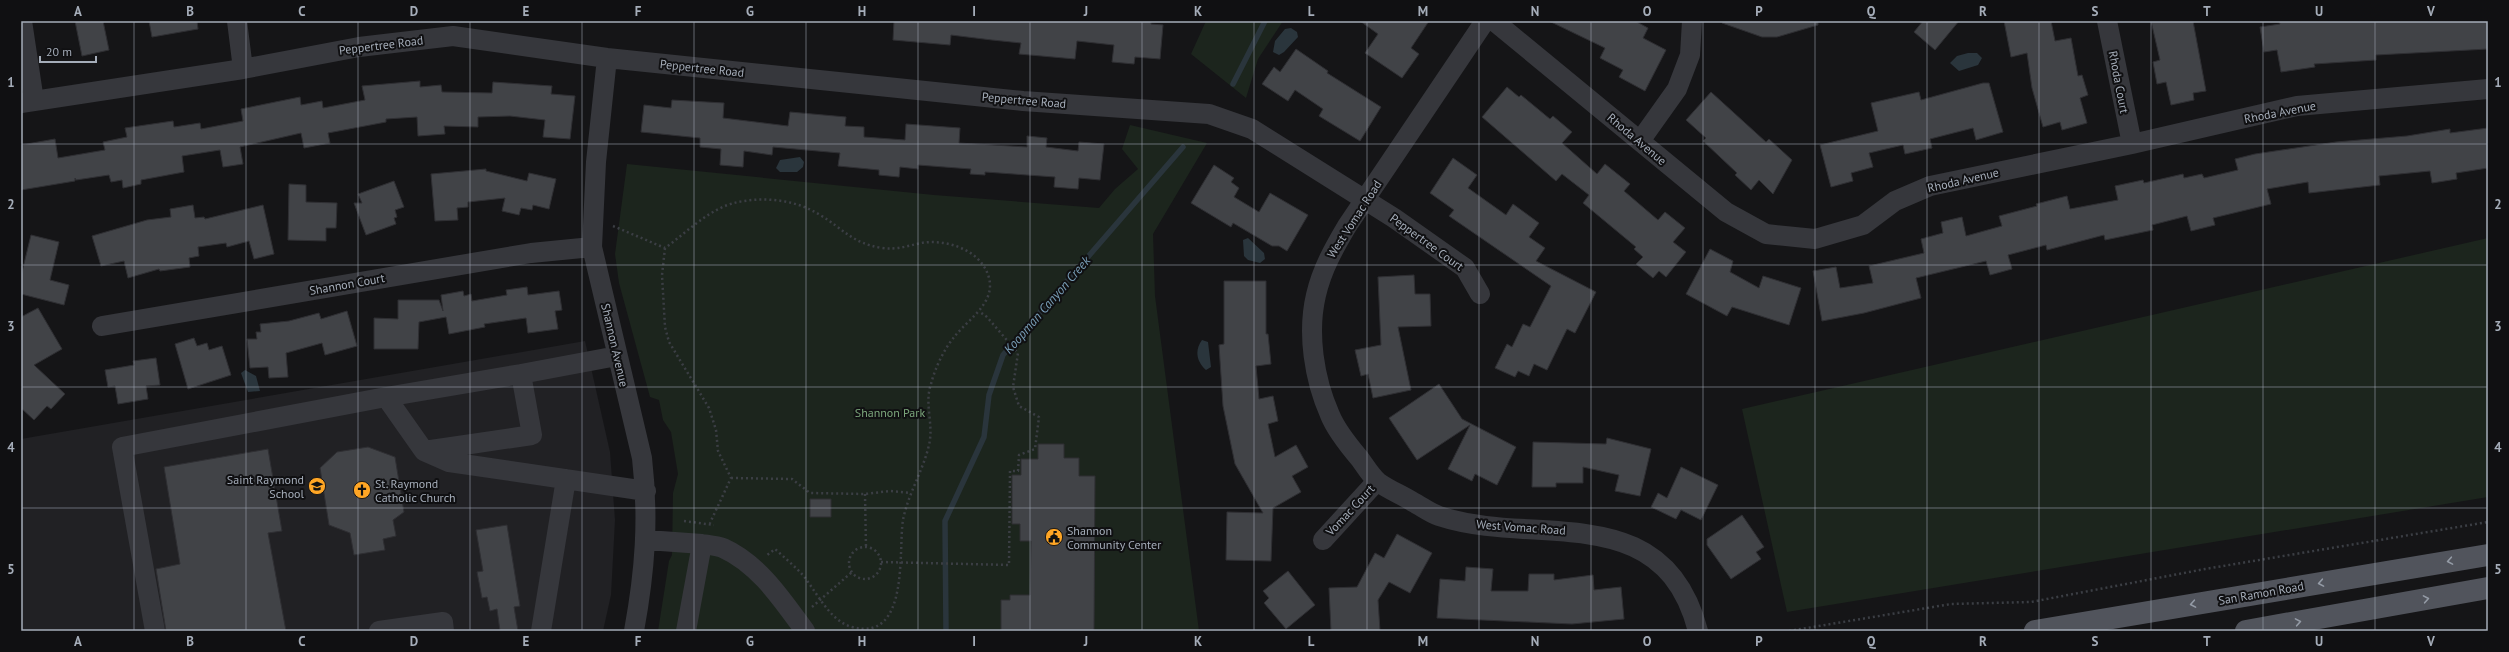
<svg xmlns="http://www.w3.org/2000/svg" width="2509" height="652" viewBox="0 0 2509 652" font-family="'PT Sans',sans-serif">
	<rect width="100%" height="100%" fill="#151517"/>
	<path fill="#212124" d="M585,341L610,452L615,520L611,595L603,631H21V439Z"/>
	<path fill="#1c251d" d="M1206,21H1283L1258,59L1246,98L1191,54Z
		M1130,125L1207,143L1153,234L1155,296L1199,631H658L669,561L672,555L673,493L678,474L671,432L663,420L659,400L650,397L619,283L615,254L627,164L934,195L1099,208L1115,189L1138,169L1122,149Z
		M2488,238V497L1787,612L1742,409Z"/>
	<path fill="#2a353c" d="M1291,28L1297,32L1298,37L1284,52L1279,55L1273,52L1275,41L1285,29Z
		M1968,53H1977L1982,58L1978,65L1959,71L1950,63L1957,56Z
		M800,157L804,162L803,167L797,172H780L776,168L780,160Z
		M1248,238L1264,253L1265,259L1260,263L1248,260L1244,256L1243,240Z
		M1202,340L1208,342L1211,367L1206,370C1197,362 1194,351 1202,340Z
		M245,370L256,376L260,391L248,392L241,373Z"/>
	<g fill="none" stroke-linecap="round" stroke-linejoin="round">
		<path stroke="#2a353c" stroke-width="5.5" d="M1233,84L1265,21
			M946,631L945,521L984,437L989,395L1003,355L1183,147"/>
	</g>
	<path fill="#414347" stroke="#2f2f33" d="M75,21H103L109,50L82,56Z
		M149,21H197L198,29L152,37Z
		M894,21H1151V24L1163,25L1160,59L1135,57L1134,64L1112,62L1114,45L1077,41L1075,59L1019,54L1021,43L992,40L951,35L950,45L893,40Z
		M1360,21H1429L1411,48L1419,54L1402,78L1365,53L1378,34Z
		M1549,21H1635L1648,28L1643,38L1666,50L1645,91L1619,77L1623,70L1600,58L1605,48Z
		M1723,21H1818V25L1777,37H1762L1722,23Z
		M1923,21H1959L1935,50L1914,32Z
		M2004,21H2051L2055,41L2071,38L2078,76L2082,75L2088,95L2080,98L2087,123L2062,130L2060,122L2043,127L2032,88L2027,53L2011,57Z
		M2151,21H2193L2206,91L2193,93L2194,100L2171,105L2166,82L2157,84L2153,62L2160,60Z
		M2279,21H2488V49L2376,55V60L2314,64L2315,67L2281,72L2277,50L2264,52L2260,27L2280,24Z
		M1296,49L1328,71L1327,73L1381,107L1360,141L1319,116L1323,109L1295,90L1288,101L1262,84L1274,67L1280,72Z
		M420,81V87L441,85L442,92L492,93L493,82L552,86L551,94L575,96L570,139L543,137L545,120L510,116L478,117V127L444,126L445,134L418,136L417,117L386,119V122L328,133L330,143L304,148L301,133L240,147L243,164L223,167L220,150L182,156L184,172L141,180V184L123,188L122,180L111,182L109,175L76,180L75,178V181L21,190V145L55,139L58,158L105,150L103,142L127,137L125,128L173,121L174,127L200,123L201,129L243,121L241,109L300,97L301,105L322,101L323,108L365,100L362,86Z
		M1983,83H1989L2003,132L1976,140L1973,128L1930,139L1932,148L1905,154L1903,145L1869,153L1873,167L1851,173L1853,181L1831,187L1820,145L1878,131L1871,103L1919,92L1921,100Z
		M1507,87L1519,97L1521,95L1550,119L1553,116L1572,132L1562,143L1597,174L1605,164L1630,184L1624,191L1658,220L1665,212L1685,228L1673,242L1686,252L1666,277L1659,271L1653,278L1636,264L1643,257L1634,249L1636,247L1583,203L1589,195L1562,174L1556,181L1482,117Z
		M1711,92L1766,142L1769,139L1792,160L1773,194L1759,180L1751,190L1735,175L1737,173L1703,141L1706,138L1686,120Z
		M672,100L724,103L723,118L788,126L790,112L846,117L845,126L864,127V137L905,140L906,124L960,128L959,143L1027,147V136L1047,138L1046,147L1078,151L1079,142L1104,144L1100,180L1079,178L1078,189L1054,187L1055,177L985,172V175L970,174L971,169L918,165V169L900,167L899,177L879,175V170L838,166L840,153L773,147L772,155L744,151L743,167L720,165L721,149L700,147V138L641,132L644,105L671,108Z
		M2488,128V168L2456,173L2457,179L2432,183L2430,171L2379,176L2380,185L2309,193L2308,182L2267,189L2271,204L2213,218L2215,225L2191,231L2187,216L2152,225L2153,230L2105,240L2104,235L2047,250L2046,245L2008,255L2012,269L1990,275L1986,261L1916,278L1921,298L1864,313L1822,321L1813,271L1836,267L1840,288L1873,283L1869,266L1924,253L1921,239L1943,233L1941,222L1962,217L1966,236L2002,226L1999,216L2037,206L2036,204L2067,196L2070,209L2118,200L2115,186L2143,180L2144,183L2183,174L2184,178L2202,174L2204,178L2238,170L2235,159L2255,154L2336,142L2407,136L2450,129V133Z
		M1453,158L1477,175L1468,188L1506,215L1513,204L1539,223L1529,237L1545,248L1536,261L1596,292L1575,333L1567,329L1547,370L1534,364L1529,376L1518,371L1515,377L1495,368L1507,344L1512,347L1523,324L1530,327L1551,286L1449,216L1454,210L1430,193Z
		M1214,165L1234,178L1231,182L1239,188L1234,197L1259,212L1270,193L1308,215L1287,251L1279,246H1272L1233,223L1231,227L1191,203Z
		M486,169V171L527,181L529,173L556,179L549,209L533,205L532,210L521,208L519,215L502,211L505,198L468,202V207L457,208L458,220L435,221L431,174Z
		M394,181L404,207L395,210L397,217L394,218L396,224L366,235L354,203H362L358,194Z
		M289,184L306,185V202L337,203L336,228H326V241L288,240Z
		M193,205L195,218L204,217L205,219L263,205L274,254L254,259L249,241L227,247L226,243L198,247L199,256L189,258L190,267L160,271L159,269L128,278L124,261L101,266L92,236L147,220L171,217L170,209Z
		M31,235L59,242L50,280L69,285L64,305L21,294V276Z
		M1710,249L1733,261L1730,272L1759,288L1763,276L1801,288L1789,325L1732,307L1727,316L1686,294Z
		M1414,275L1415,294H1430L1431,326L1398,327L1411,390L1373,398L1368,374L1361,376L1355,350L1381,345L1378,277Z
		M1224,281H1266V334H1268L1271,364L1256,366L1259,399L1273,396L1278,421L1268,424L1275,457L1296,445L1308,467L1292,476L1301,492L1273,508L1271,561L1226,560L1227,512L1263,513L1235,464L1223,406L1219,345L1224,344Z
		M527,287L528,295L559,291L562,310L555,311L558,329L528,333L526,318L484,324L485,327L449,334L446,317L419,322L418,349H374V318L398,319V300H439L443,311L441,295L463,291L464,296L471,294L472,301L507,295L506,290Z
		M38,308L62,349L34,365L65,394L51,409L47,406L34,420L21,408V317Z
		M347,311L357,346L325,355L322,343L286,353L288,377L269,378L268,367L250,368L247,339H257L256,332H261L260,324L289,321L319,313L321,319Z
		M194,338L197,346L207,343L209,350L222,346L231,375L188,389L175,344Z
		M156,358L160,385L146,386L148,399L118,404L115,386L108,387L105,370L134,365L133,361Z
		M1439,384L1462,419L1516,447L1497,485L1475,474L1472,481L1448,469L1470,425L1417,460L1389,418Z
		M1607,438L1651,449L1640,496L1615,491L1619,475L1583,467V483H1556V487H1532L1533,442L1606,444Z
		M1038,444H1064V458H1079V476H1095L1094,631H1001V600H1010V595H1030L1031,541H1020V524H1012V475H1021V459H1038Z
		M368,447L395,457L404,512L393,520L396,536L383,539L385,550L354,555L350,533L329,525L320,468L337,452Z
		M268,449L282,531L268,533L286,631H166L156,569L180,564L164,467Z
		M1681,467L1718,485L1701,520L1681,510L1676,519L1651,507L1658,493L1667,498Z
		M810,499H831V517H810Z
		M1742,515L1764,547L1756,552L1761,559L1731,579L1707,545V539Z
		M507,525L520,606L514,607L518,631H500L497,609L490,611L487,597L482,598L477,572L483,571L476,530Z
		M1397,534L1432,553L1410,593L1389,582L1378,600L1380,631H1331L1329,588L1357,587L1375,553L1384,558Z
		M1466,567L1493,569L1491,591H1528L1529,574H1554V580L1593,575L1594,590L1621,587L1624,619L1572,624L1437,618L1440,579L1465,581Z
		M1288,571L1315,605L1286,629L1264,603L1269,598L1263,591Z"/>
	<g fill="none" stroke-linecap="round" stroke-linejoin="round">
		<path stroke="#3b3e44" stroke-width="2.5" stroke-dasharray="2 3" stroke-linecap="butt" d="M613,226L665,248C690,230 712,205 744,201C770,197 798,201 820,215C844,229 851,243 882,248C897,250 907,246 921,243C944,239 975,248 986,270C1001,300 970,317 955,336C944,349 935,368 931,384C924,404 934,424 929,445C923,471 908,494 903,520C898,550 910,643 852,627C829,621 816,590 801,573C793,565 784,557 775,549L767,555
			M665,248L662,275L665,327L669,342L709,408L716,430L718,451L731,478L710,523
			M731,478L792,479L810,493L865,494L890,491L911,493
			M865,494L866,548
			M684,521L714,525
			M849 563a16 16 0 1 1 32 0a16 16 0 1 1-32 0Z
			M881,562L1009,565L1010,471H1018L1019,455L1035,449L1039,417L1019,406L1013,387L1018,353L987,317L980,312
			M812,607L852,572
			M1789,631L1951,604L2031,602L2205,569L2488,522"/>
		<path stroke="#36373c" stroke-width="20" d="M22,21L34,101
			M237,21L243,69
			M1485,21L1347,226C1334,248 1322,269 1316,295C1307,333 1314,379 1330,415C1336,430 1349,446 1360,459C1365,466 1371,476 1378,482C1389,490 1402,495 1413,502C1421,506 1430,513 1439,516C1536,548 1663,496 1698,631
			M1494,21L1726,212L1766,234L1815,239L1863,225L1895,201L1930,186L2132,144L2297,106L2488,89
			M2107,21L2132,144
			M607,58L596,162L592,247L642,458C649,519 645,571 634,631
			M21,103L243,69L359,47L453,36L607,58L1023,101L1209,114L1252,129L1394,218L1465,268L1480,294
			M1640,141L1677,89L1690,55L1692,21
			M102,326L531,253L592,247
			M521,374L617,356
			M386,397L521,374L532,435L424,451
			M647,540L702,544L686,631
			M1323,540L1377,481
			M702,544C708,545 717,546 723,548C759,564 783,601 805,631
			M155,631L122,447L386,397L424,451L449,462L646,491
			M379,631L443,622L444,631
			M541,631L566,479"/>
		<path stroke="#51545c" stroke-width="22" d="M2035,631L2488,555
			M2246,631L2488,588"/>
	</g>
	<defs><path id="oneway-chevron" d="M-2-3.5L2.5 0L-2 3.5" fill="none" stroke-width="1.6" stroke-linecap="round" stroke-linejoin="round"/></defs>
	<g stroke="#949ba6">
		<use href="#oneway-chevron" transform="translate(2450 561) rotate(170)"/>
		<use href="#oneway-chevron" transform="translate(2321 583) rotate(170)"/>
		<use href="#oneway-chevron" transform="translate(2426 599) rotate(-10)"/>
		<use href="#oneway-chevron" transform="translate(2193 604) rotate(170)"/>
		<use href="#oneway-chevron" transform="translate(2298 622) rotate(-10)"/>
	</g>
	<path fill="none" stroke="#a5adb9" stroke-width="1" stroke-opacity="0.55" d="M134,21V631M246,21V631M358,21V631M470,21V631M582,21V631M694,21V631M806,21V631M918,21V631M1030,21V631M1142,21V631M1254,21V631M1367,21V631M1479,21V631M1591,21V631M1703,21V631M1815,21V631M1927,21V631M2039,21V631M2151,21V631M2263,21V631M2375,21V631M21,144H2488M21,265H2488M21,387H2488M21,508H2488"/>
	<defs>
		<symbol id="school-disc" viewBox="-11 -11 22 22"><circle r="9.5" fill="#ffa625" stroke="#101012"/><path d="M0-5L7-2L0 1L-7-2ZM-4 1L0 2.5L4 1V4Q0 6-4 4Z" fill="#111"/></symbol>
		<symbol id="church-disc" viewBox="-11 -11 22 22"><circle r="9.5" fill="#ffa625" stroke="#101012"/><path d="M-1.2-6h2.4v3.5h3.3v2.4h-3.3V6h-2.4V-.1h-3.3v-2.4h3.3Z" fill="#111"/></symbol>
		<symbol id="civic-disc" viewBox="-11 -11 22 22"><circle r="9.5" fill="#ffa625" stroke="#101012"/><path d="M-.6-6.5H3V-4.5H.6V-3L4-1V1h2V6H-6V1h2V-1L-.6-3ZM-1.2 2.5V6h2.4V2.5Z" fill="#111"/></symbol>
	</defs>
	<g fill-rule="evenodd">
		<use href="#school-disc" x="307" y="476" width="20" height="20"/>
		<use href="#church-disc" x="352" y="480" width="20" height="20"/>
		<use href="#civic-disc" x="1044" y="527" width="20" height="20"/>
	</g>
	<g text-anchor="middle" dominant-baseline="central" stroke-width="4" stroke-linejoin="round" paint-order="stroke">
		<g font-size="12" fill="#a5adb9" stroke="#101012">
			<text transform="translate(381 45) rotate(-7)">Peppertree Road</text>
			<text transform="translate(702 68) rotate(6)">Peppertree Road</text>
			<text transform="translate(2119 82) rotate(79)">Rhoda Court</text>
			<text transform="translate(1024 100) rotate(5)">Peppertree Road</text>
			<text transform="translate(2280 112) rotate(-11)">Rhoda Avenue</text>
			<text transform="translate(1637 139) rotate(40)">Rhoda Avenue</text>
			<text transform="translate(1963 180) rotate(-13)">Rhoda Avenue</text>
			<text transform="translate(1354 219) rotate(-57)">West Vomac Road</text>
			<text transform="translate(1427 242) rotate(36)">Peppertree Court</text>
			<text transform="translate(347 284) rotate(-10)">Shannon Court</text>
			<text transform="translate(615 345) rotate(77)">Shannon Avenue</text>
			<text transform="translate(1350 510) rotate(-47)">Vomac Court</text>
			<text transform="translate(1521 527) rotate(4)">West Vomac Road</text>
			<text transform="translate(2261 593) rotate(-10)">San Ramon Road</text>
		</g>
		<g font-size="12" fill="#7ba57b" stroke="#101012">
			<text x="890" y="412">Shannon Park</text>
		</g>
		<g font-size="12" fill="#a5adb9" stroke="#101012" text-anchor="start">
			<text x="304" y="479" text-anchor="end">Saint Raymond<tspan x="304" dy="14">School</tspan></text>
			<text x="375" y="483">St. Raymond<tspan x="375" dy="14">Catholic Church</tspan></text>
			<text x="1067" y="530">Shannon<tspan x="1067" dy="14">Community Center</tspan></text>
		</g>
		<g font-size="13" font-style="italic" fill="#799eb7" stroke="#101012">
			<text transform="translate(1047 305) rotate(-49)">Koopman Canyon Creek</text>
		</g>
	</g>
	<rect width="2509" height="652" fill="none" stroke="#101012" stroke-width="44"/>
	<path d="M40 56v6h56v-6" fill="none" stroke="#a5adb9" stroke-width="2"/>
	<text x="46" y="56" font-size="12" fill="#a5adb9" stroke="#101012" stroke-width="3" paint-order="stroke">20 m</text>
	<rect x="22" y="22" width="2465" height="608" fill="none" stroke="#a5adb9" stroke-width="1.5"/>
	<g font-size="13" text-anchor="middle" font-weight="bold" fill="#a5adb9">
		<text x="78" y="16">A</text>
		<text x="190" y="16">B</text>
		<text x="302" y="16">C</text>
		<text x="414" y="16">D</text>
		<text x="526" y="16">E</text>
		<text x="638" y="16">F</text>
		<text x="750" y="16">G</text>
		<text x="862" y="16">H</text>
		<text x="974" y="16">I</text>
		<text x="1086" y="16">J</text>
		<text x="1198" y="16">K</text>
		<text x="1311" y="16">L</text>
		<text x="1423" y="16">M</text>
		<text x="1535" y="16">N</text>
		<text x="1647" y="16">O</text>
		<text x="1759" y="16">P</text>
		<text x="1871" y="16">Q</text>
		<text x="1983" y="16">R</text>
		<text x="2095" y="16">S</text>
		<text x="2207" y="16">T</text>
		<text x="2319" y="16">U</text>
		<text x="2431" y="16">V</text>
		<text x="11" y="87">1</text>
		<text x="2498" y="87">1</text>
		<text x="11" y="209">2</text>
		<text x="2498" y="209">2</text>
		<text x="11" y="331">3</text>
		<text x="2498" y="331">3</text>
		<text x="11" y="452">4</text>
		<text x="2498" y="452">4</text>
		<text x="11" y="574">5</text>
		<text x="2498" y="574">5</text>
		<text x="78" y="646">A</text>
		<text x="190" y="646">B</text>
		<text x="302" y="646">C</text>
		<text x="414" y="646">D</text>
		<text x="526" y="646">E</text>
		<text x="638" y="646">F</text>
		<text x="750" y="646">G</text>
		<text x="862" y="646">H</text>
		<text x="974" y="646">I</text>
		<text x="1086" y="646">J</text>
		<text x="1198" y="646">K</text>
		<text x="1311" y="646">L</text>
		<text x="1423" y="646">M</text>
		<text x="1535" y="646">N</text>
		<text x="1647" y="646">O</text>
		<text x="1759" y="646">P</text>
		<text x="1871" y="646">Q</text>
		<text x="1983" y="646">R</text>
		<text x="2095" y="646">S</text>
		<text x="2207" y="646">T</text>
		<text x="2319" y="646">U</text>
		<text x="2431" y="646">V</text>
	</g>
</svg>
